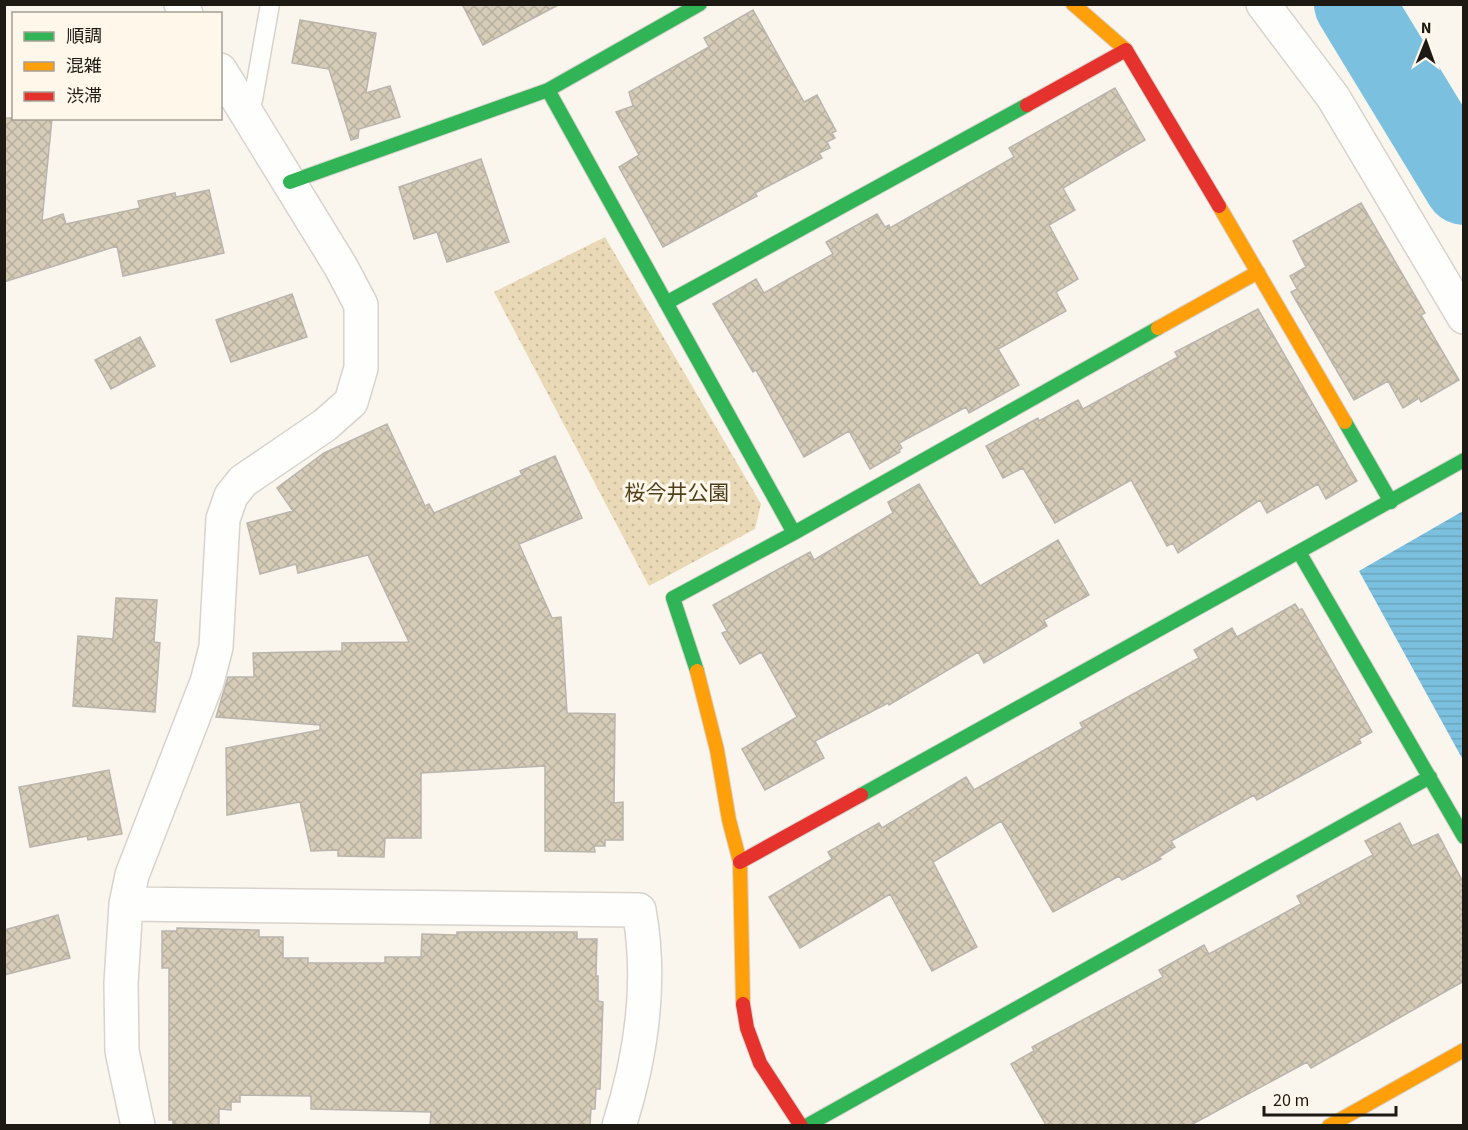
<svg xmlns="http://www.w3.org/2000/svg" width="1468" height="1130" viewBox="0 0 1468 1130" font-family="'Source Sans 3','Noto Sans JP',sans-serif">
	<defs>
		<pattern id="grass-dots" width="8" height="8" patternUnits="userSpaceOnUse" patternTransform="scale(1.5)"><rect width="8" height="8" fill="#ead9b6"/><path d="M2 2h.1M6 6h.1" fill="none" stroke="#c8ba9c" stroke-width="1.8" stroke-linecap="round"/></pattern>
		<pattern id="water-rules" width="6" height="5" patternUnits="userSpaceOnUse" patternTransform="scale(1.5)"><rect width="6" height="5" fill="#7bc1df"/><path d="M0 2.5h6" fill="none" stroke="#6aa5be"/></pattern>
		<pattern id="building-cross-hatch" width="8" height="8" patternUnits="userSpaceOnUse" patternTransform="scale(1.5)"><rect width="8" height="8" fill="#d6ccb8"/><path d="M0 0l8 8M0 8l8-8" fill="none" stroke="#b7af9d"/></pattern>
	</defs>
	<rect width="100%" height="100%" fill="#faf6ee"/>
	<path fill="url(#grass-dots)" d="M605,237L761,504L755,529L649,586L494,292Z"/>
	<path fill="url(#water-rules)" d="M1463,511V760L1359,571Z"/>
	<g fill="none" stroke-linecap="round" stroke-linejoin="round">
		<path stroke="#7bc1df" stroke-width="80" d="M1354,4L1464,185"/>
	</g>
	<path fill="url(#building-cross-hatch)" stroke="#b9b5ae" stroke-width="1.5" d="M462,4H560L483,45Z
		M753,10L804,102L817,95L836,131L832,133L835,138L827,142L830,148L819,153L822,158L755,193L757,196L663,247L619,167L639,155L616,112L633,106L629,92L709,47L704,38Z
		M300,20L376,33L366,93L390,86L400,117L359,129L358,138L351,140L329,69L292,63Z
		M1115,88L1145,140L1063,188L1075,210L1049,225L1078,279L1056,292L1066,311L998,349L1019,385L969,413L966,407L899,443L902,448L899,450L900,452L870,469L849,431L804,457L756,370L753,372L713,304L756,279L764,293L833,254L826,242L877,214L885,227L889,225L890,228L1014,157L1009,148Z
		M4,118H52L42,221L63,214L66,224L140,208L138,201L175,193L176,197L209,190L224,253L123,276L117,246L4,282Z
		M481,159L509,242L447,262L437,232L414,239L399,187Z
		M1361,203L1425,313L1421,315L1459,380L1421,402L1419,398L1403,408L1388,381L1354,400L1291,292L1297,289L1290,276L1306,267L1293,241Z
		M292,294L307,337L231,362L216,320Z
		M1258,309L1357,481L1326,499L1318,484L1267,513L1260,500L1178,553L1173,543L1167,546L1131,480L1055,523L1023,468L1003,478L986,446L1038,418L1039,421L1078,400L1083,409L1178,357L1175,352Z
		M140,337L155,366L111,389L95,360Z
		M387,424L425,506L429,504L434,513L522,475L520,471L555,456L582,518L519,544L552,618L561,617L567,713L615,714L614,803L623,802V840H605V846H594L595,852L545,851V766L421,773V838H385L384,857L338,856V850L311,851L300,802L227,815L226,748L320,730V725L216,717L228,677H254L253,653L342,651V643L409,642L368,555L298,573L296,564L260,574L247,523L293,511L277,488L324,453Z
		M919,484L980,586L1058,540L1089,595L1044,620L1047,626L984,663L978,652L889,705L888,703L815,741L824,758L765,790L742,749L797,717L761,652L740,664L722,633L727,631L713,605L810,552L814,560L893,513L888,502Z
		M116,598L157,600L154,642L160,643L155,712L73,706L78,636L113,639Z
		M1295,604L1299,610L1302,609L1372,732L1359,739L1361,743L1257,800L1254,795L1171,841L1175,847L1159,857L1161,859L1122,880L1119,876L1053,912L1001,821L933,862L977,947L932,971L890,894L800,948L769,897L832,859L828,852L879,823L882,828L966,777L974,790L1083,728L1080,723L1199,658L1194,650L1232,628L1237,637Z
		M109,770L122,834L88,840L87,836L30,847L19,787Z
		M1400,823L1412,846L1438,834L1464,884V981L1311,1068L1307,1062L1191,1125H1046L1011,1064L1034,1051L1032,1047L1163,977L1159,970L1204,945L1209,954L1301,904L1297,896L1373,855L1365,841Z
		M58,915L70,958L4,975V930Z
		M177,928L259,930V937H283V958H308V963H385V957H421L422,934L457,935V932H577V939H597L596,976H598V1001L603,1002L600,1089H596L595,1109H591L590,1125H430L431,1112L311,1109V1096L240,1095V1102H231V1110L219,1109V1125H173V1120H169V968H162V931H177Z"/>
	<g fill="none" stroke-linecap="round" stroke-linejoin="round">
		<defs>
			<path id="lane" d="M245,111L253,100L270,4"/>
			<path id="street" d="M181,4L186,14
				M1263,4L1333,97L1464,317
				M126,904L639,910C652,981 641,1057 619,1126
				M138,1126L122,1051L121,983L126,904L132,875L207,682L216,647L223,519L231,496L243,481L325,425L351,402L361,368V305L341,267L220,70"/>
			<path id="fast" d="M548,90L794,533
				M290,182L548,90L700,4
				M666,303L1027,105
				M1345,422L1391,502
				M1299,552L1464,837
				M697,671L673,598L794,533L1158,328
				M861,795L1464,460
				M806,1126L1430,777"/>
			<path id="slow" d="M1073,4L1126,50
				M1219,206L1345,422
				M1158,328L1258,272
				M697,671L717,750L729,820L740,862L743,1004
				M1329,1126L1464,1050"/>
			<path id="jam" d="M1027,105L1126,50L1219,206
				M740,862L861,795
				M743,1004L747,1028L760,1063L801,1126"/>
		</defs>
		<use href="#lane" stroke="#d7d3cc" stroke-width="21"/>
		<use href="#street" stroke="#d7d3cc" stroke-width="36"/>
		<use href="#fast" stroke="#d7d3cc" stroke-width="16"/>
		<use href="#slow" stroke="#d7d3cc" stroke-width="16"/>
		<use href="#jam" stroke="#d7d3cc" stroke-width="16"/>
		<use href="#lane" stroke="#fefefc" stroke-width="18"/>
		<use href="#street" stroke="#fefefc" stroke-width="33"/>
		<use href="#fast" stroke="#30b455" stroke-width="14"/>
		<use href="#slow" stroke="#ff9f0a" stroke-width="14"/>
		<use href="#jam" stroke="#e5322d" stroke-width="14"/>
	</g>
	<g text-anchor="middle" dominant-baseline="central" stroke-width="6" stroke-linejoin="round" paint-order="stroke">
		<g font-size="21" fill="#503f1a" stroke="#fef7ea">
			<text x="677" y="493">桜今井公園</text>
		</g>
	</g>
	<rect width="1468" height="1130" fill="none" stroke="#1d1a14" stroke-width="12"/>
	<rect x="12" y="12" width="210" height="108" fill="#fef7ea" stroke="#a49f94" stroke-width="1.5"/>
	<rect x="24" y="32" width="30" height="9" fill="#30b455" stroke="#a49f94" stroke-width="1.5"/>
	<text x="66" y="42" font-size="18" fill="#1d1a14">順調</text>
	<rect x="24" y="62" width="30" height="9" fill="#ff9f0a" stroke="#a49f94" stroke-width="1.5"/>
	<text x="66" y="72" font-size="18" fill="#1d1a14">混雑</text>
	<rect x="24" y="92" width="30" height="9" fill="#e5322d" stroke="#a49f94" stroke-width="1.5"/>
	<text x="66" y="102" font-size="18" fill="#1d1a14">渋滞</text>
	<g transform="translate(1426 42) rotate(1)" stroke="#fef7ea" stroke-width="4.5" paint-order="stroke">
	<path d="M0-4.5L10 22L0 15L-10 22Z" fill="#1d1a14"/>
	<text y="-9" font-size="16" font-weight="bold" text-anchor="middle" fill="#1d1a14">N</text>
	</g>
	<path d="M1264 1106v9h132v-9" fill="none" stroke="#1d1a14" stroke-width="3"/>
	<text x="1273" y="1106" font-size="18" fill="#1d1a14" stroke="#fef7ea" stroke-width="4.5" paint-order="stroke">20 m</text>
</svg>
